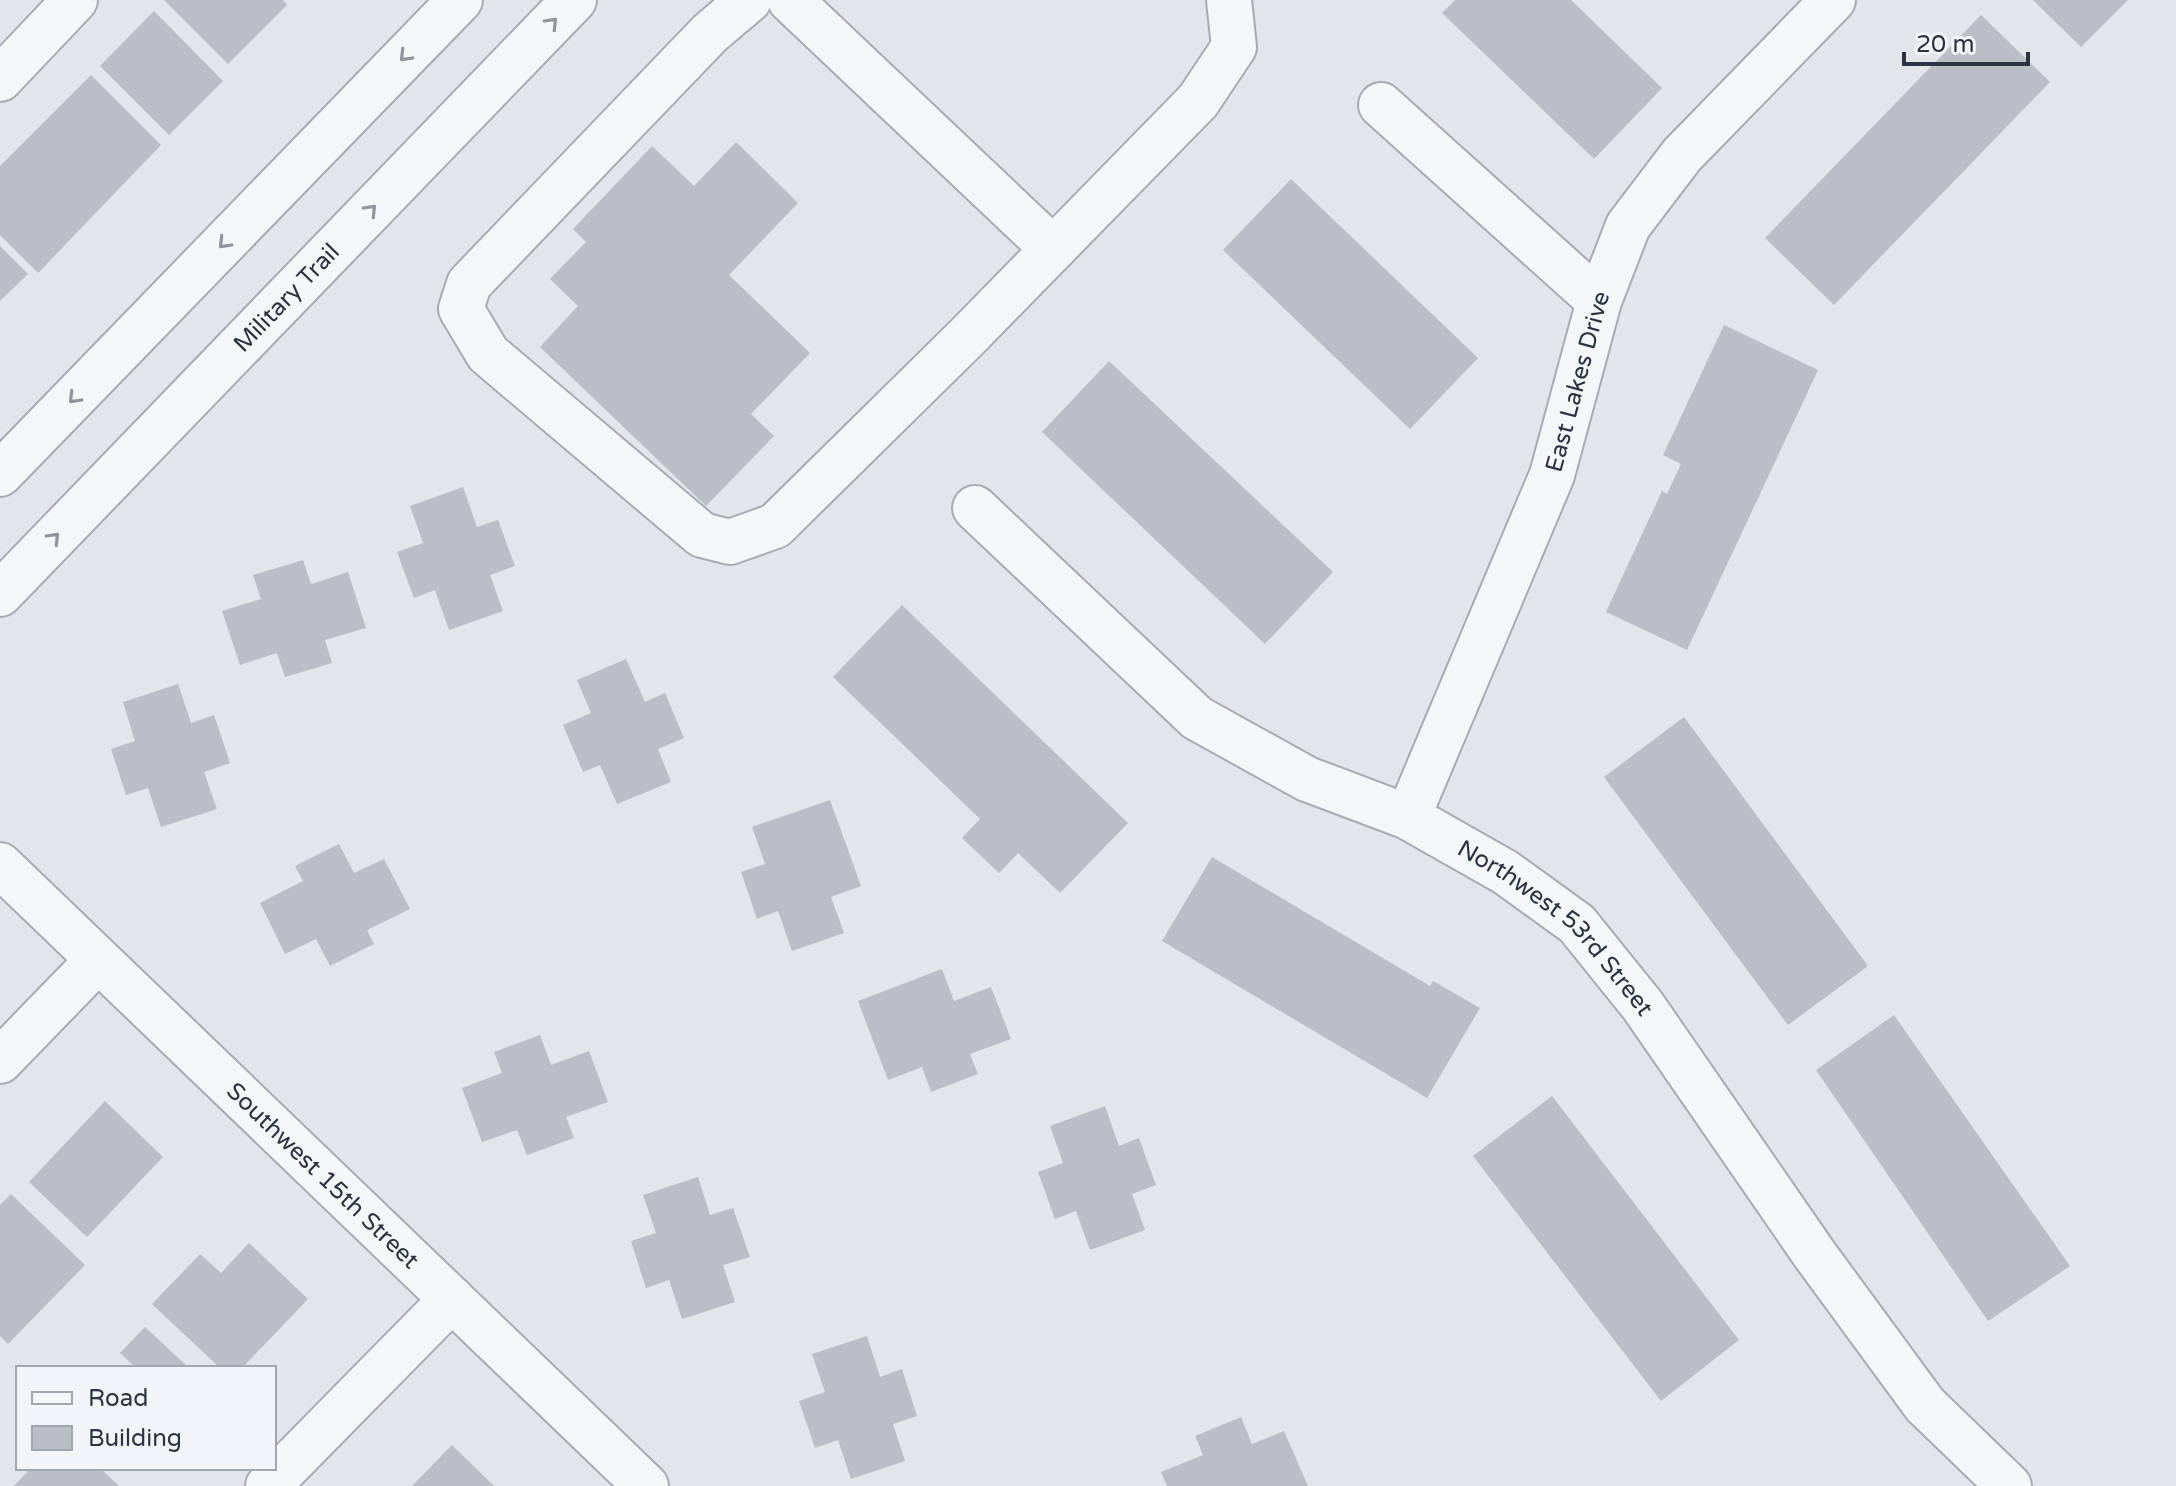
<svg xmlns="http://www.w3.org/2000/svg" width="2176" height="1486" viewBox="0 0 2176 1486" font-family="'Varela Round',sans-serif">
	<rect width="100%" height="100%" fill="#e2e5ea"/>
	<path fill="#babec6" d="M164,0H283L287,5L228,64Z
		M1455,0H1571L1662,88L1594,159L1442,13Z
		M2033,0H2128L2081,47Z
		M154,11L223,81L169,135L100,66Z
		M1981,15L2050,82L1834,305L1765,238Z
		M91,75L161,145L38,273L0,235V166Z
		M736,142L798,203L729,275L810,353L751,414L774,436L706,506L540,347L578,306L550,279L586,242L573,229L652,146L694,186Z
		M1291,179L1478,358L1410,429L1223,250Z
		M0,246L28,274L0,301Z
		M1724,325L1818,370L1687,650L1606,612L1662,491L1667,494L1681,464L1663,455Z
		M1109,361L1333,572L1265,644L1042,432Z
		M463,487L477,527L498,520L515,566L490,575L503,611L449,630L435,590L414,598L397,552L423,543L410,506Z
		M303,560L311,584L348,572L366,628L325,640L332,663L285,677L277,653L240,665L222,611L261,599L253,575Z
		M902,605L1128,823L1060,893L1018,853L999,873L962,838L980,819L833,677Z
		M626,659L645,702L665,693L684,738L658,749L671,782L617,804L600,765L583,772L563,725L591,713L577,680Z
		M178,684L191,723L214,715L230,763L204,772L217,809L161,827L148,788L126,795L111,749L135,741L123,702Z
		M1684,717L1868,966L1788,1025L1604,777Z
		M830,800L861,886L831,897L844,933L792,951L778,911L757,919L741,872L765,864L752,827Z
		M339,844L354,873L384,859L410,909L367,930L374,944L330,966L316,939L285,954L260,903L303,881L295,866Z
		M1212,857L1430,986L1433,981L1480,1008L1427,1098L1162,941Z
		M942,969L954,1001L991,987L1011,1039L970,1054L978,1074L931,1092L922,1067L888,1080L858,1001Z
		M1894,1015L2070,1266L1988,1321L1816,1070Z
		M540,1035L551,1065L589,1051L608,1102L566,1117L574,1138L527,1155L517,1130L482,1142L462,1088L502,1073L494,1052Z
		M1552,1096L1739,1340L1661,1401L1473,1156Z
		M105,1101L163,1157L87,1237L29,1182Z
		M1105,1106L1119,1146L1139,1138L1156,1185L1132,1194L1145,1230L1090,1250L1076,1211L1055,1219L1038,1172L1063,1163L1050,1126Z
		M698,1177L710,1215L733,1208L750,1257L723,1265L735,1302L682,1319L669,1280L646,1288L631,1241L656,1233L643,1195Z
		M11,1194L85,1265L8,1344L0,1336V1205Z
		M249,1243L308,1299L242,1368H220L152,1304L200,1254L221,1273Z
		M145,1327L189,1368H130L133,1365L120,1353Z
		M867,1336L880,1377L902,1369L917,1416L893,1424L905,1461L851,1479L838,1440L815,1448L799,1401L825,1392L812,1354Z
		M1241,1417L1252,1444L1284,1431L1308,1486H1167L1161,1472L1203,1455L1195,1436Z
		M452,1445L494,1486H412Z
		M23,1468H100L119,1486H14L27,1472Z"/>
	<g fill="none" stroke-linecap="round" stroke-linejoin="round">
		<defs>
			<g id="minor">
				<path d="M749,0L710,33L469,284L461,309L488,354L702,535L730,542L775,526L968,336L1198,101L1234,47L1229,0"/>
				<path d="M790,0L1053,249"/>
				<path d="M0,79L75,0"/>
				<path d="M1381,105L1599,301"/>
				<path d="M0,474L460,0"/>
				<path id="s1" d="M975,508L1197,718L1307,779L1408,817L1505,872L1577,924L1643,1006L1815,1255L1925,1405L2009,1486"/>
				<path id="s2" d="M0,594L574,0"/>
				<path id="s3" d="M1408,817L1552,475L1599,301L1628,226L1682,155L1833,0"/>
				<path id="s4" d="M0,865L646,1486"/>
				<path d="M0,1061L98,960"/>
				<path d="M268,1486L452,1299"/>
			</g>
		</defs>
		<use href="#minor" stroke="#a7acb4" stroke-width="48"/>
		<use href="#minor" stroke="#f5f6f8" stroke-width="44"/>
	</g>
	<defs><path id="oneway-chevron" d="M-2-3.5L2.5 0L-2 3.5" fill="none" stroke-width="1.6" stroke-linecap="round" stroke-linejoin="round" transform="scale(2)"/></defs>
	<g stroke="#90949c">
		<use href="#oneway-chevron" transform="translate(552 23) rotate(-46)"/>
		<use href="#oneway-chevron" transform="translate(405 56) rotate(134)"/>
		<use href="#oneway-chevron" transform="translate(371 210) rotate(-46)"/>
		<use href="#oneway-chevron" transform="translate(224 243) rotate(134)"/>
		<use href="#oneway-chevron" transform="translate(74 398) rotate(134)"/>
		<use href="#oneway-chevron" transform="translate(54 538) rotate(-46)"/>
	</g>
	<g text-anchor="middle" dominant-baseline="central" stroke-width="6" stroke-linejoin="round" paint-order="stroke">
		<g font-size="24" fill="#2b3241" stroke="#f2f4f7">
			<text stroke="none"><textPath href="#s2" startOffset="412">Military Trail</textPath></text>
			<text stroke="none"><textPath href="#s3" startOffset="468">East Lakes Drive</textPath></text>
			<text stroke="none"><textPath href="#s1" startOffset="726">Northwest 53rd Street</textPath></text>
			<text stroke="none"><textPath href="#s4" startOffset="448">Southwest 15th Street</textPath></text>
		</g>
	</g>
	<rect x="16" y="1366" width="260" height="104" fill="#f2f4f7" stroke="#a2a6ae" stroke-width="2"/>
	<rect x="32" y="1392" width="40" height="12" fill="#f5f6f8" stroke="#a2a6ae" stroke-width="2"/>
	<text x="88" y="1406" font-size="24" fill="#2b3241">Road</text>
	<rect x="32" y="1426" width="40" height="24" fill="#babec6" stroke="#a2a6ae" stroke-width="2"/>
	<text x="88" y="1446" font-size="24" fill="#2b3241">Building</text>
	<path d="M1904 52v12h124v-12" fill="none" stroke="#2b3241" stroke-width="4"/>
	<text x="1916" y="52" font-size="24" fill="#2b3241" stroke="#f2f4f7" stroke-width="6" paint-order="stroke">20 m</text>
</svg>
